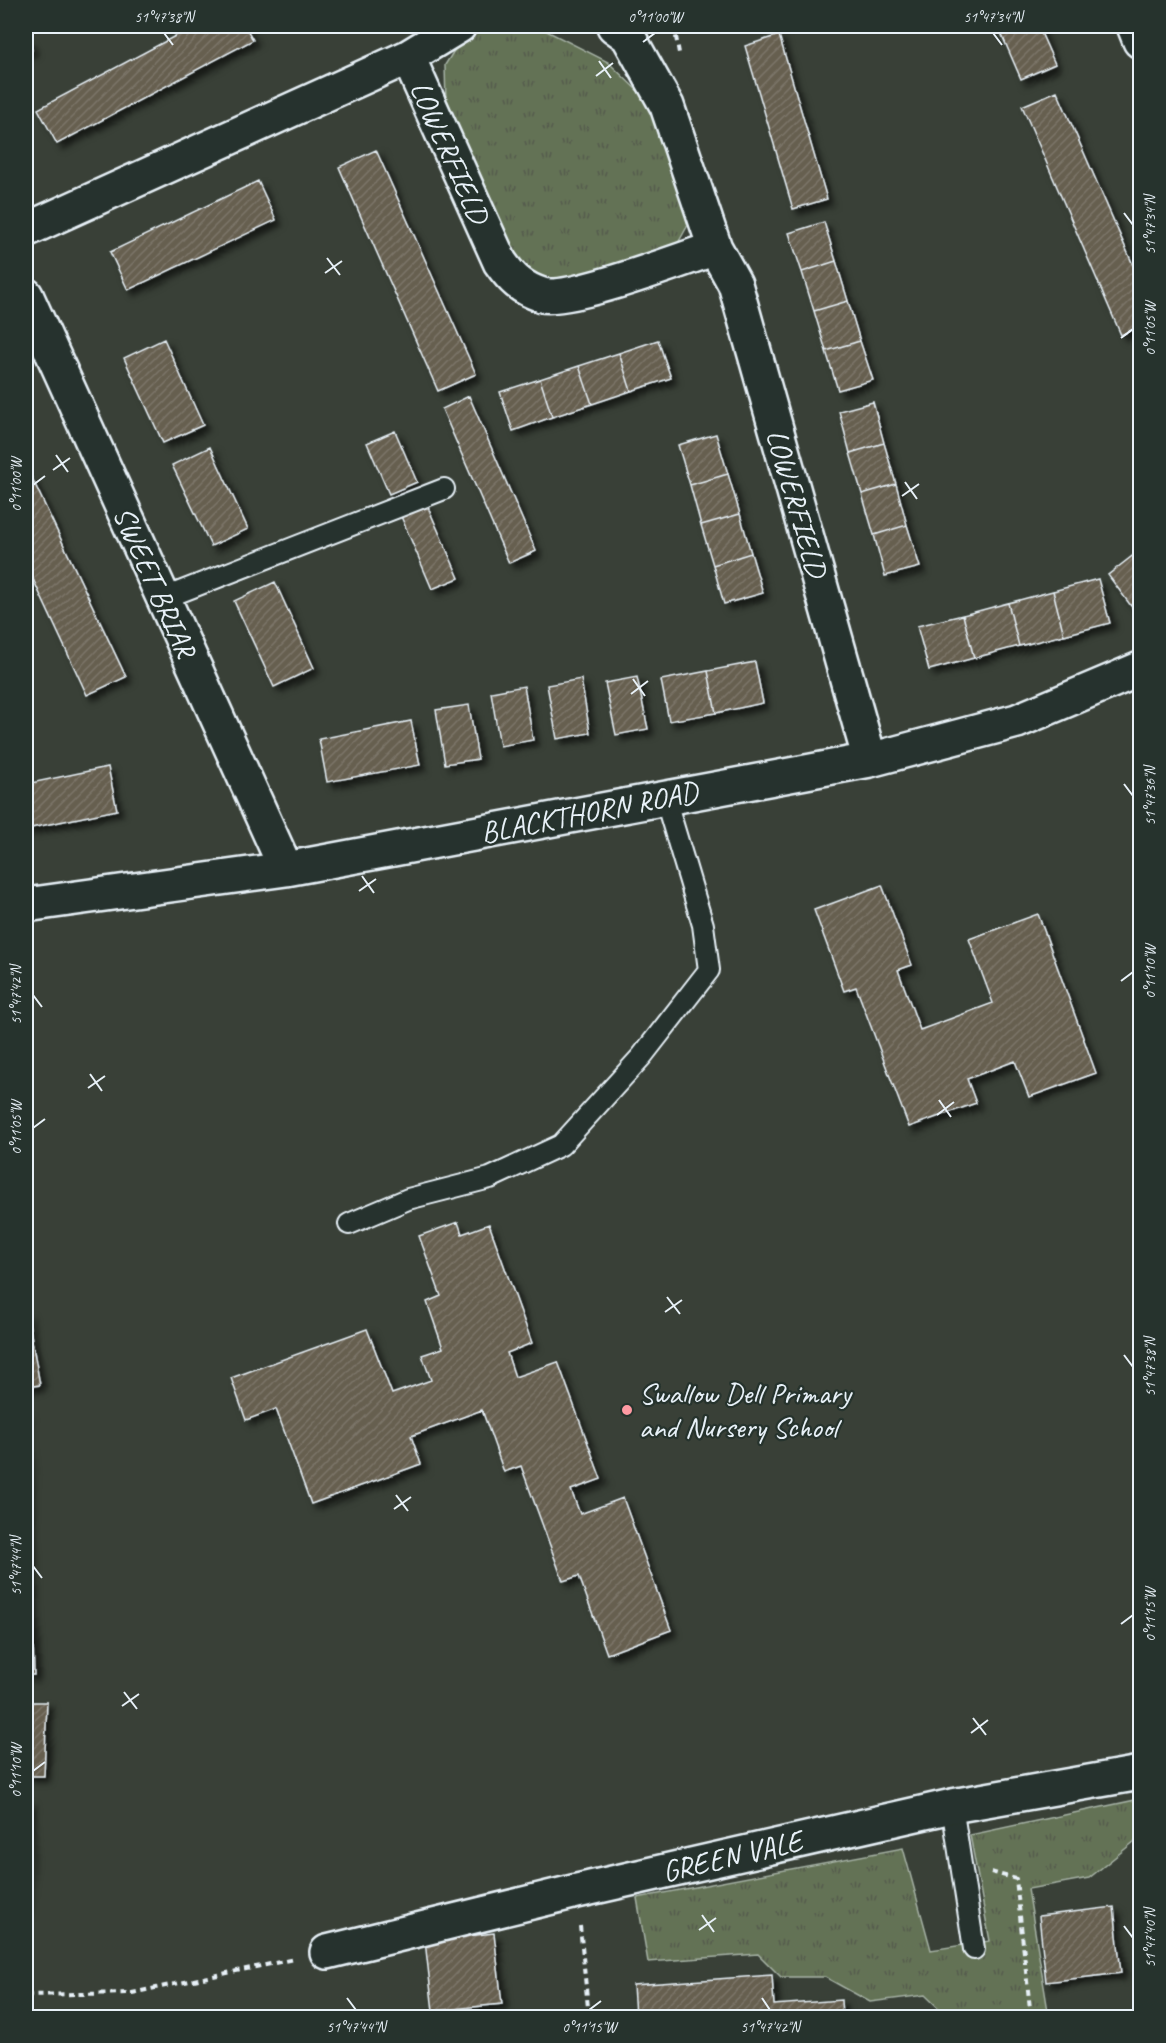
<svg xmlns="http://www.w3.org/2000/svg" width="1166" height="2043" font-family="Caveat,sans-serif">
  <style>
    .grass { fill: url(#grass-tufts); stroke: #a6b2a6; stroke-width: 1.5 }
    .building { fill: url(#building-hatch); stroke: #e8f1f8; stroke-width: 1.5; filter: url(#shadow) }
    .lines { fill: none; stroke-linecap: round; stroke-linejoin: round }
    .lane-casing { stroke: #e8f1f8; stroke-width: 24 }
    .street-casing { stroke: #e8f1f8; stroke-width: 38 }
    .path { stroke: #e8f1f8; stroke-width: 4; stroke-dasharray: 6 4.5; stroke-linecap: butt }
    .lane { stroke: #26332d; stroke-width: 20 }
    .street { stroke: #26332d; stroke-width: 33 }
    .ticks { fill: none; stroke: #e8f1f8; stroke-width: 2 }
    .poi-dot { fill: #ff9aa2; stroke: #26332d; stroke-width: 2 }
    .labels { text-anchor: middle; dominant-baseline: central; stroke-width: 4.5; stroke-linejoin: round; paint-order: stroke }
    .street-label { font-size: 30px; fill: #e8f1f8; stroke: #26332d }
    .poi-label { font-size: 30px; fill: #e8f1f8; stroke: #26332d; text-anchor: start }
    .neatline { fill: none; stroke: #e8f1f8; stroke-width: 2 }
    .ticks-label { font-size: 15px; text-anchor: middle; fill: #e8f1f8 }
  </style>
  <defs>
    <pattern id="grass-tufts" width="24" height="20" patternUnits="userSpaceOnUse" patternTransform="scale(1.5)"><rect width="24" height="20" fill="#647254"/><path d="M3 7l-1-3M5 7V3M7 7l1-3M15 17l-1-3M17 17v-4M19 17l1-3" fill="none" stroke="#545b4e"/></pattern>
    <pattern id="building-hatch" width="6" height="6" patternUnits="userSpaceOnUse" patternTransform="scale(1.5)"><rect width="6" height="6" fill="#665f4f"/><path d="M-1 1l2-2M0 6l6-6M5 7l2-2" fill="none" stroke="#7c7669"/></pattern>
    <filter id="shadow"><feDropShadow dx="5.5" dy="5.5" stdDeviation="3" flood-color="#0009"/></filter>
  </defs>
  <rect width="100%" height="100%" fill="#394037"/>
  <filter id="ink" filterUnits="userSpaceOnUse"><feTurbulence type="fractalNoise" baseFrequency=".0167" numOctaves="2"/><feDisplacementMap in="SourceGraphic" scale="12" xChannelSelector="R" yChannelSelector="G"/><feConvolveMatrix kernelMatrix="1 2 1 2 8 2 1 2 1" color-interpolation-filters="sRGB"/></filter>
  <g filter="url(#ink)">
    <!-- grass -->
    <path class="grass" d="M475 26H537L608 62 642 95 663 127 692 207 688 225 678 243 658 257 570 282 534 277 517 263 446 103 445 65 467 30Z
      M1140 1799V1837L1089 1878 1028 1889 1049 2017H948L925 1995 870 2002 825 1977H781L758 1954 648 1962 637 1898 903 1848 931 1950 990 1941 970 1835Z"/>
    <!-- building -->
    <path class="building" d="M194 26H245L253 40 57 144 38 109Z
      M998 26H1038L1055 64 1021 79Z
      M779 35 827 199 793 209 745 46Z
      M26 37 32 50 26 53Z
      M1057 91 1140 281V326L1121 335 1022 106Z
      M376 150 476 374 438 391 339 167Z
      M258 181 276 220 128 290 110 252Z
      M824 222 836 261 802 272 789 233Z
      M836 261 848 301 814 311 802 272Z
      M848 301 860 341 826 351 814 311Z
      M164 339 203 425 163 443 124 358Z
      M658 340 671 378 631 391 619 353Z
      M860 341 873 380 838 390 826 351Z
      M619 353 631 391 592 404 579 366Z
      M579 366 592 404 552 417 540 379Z
      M540 379 552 417 513 431 500 392Z
      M469 396 536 551 509 563 442 409Z
      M873 402 884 443 850 453 839 411Z
      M395 431 417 482 389 494 367 443Z
      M716 434 728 474 690 485 678 445Z
      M884 443 896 484 862 494 850 453Z
      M210 447 248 529 211 546 172 465Z
      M728 474 740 514 701 525 690 485Z
      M32 478 126 677 87 695 26 564V481Z
      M896 484 907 525 874 535 862 494Z
      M426 503 459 578 432 589 400 514Z
      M740 514 751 553 713 565 701 525Z
      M907 525 920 567 885 576 874 535Z
      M1140 550V605L1134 610 1108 575Z
      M751 553 763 593 724 604 713 565Z
      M1098 579 1110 623 1064 635 1053 591Z
      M275 582 314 668 274 687 234 601Z
      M1053 591 1064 635 1019 646 1008 603Z
      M1008 603 1019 646 974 658 963 615Z
      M963 615 974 658 929 670 917 626Z
      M755 662 763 703 716 713 708 671Z
      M708 671 716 713 669 721 661 680Z
      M637 677 648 729 616 735 605 683Z
      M581 679 590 733 557 739 547 685Z
      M524 686 533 740 500 746 491 692Z
      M469 705 478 759 445 764 436 710Z
      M411 721 420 765 327 782 319 739Z
      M108 767 117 810 26 829V784Z
      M882 885 912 965 898 970 920 1030 993 1003 969 939 1038 914 1096 1073 1029 1097 1015 1061 967 1079 976 1103 909 1127 856 987 844 991 814 910Z
      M458 1222 462 1234 489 1224 532 1343 507 1353 515 1377 558 1362 601 1479 571 1490 580 1514 623 1498 671 1630 607 1654 579 1576 563 1581 521 1466 504 1472 482 1410 411 1436 421 1464 311 1504 276 1409 246 1420 231 1378 367 1329 392 1394 431 1380 422 1355 443 1348 427 1302 441 1296 419 1236Z
      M26 1312H27L40 1385 26 1387Z
      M26 1411 34 1675H26Z
      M26 1702H47L44 1776H26Z
      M26 1800 30 1801 26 1911Z
      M1114 1907 1121 1973 1046 1982 1039 1916Z
      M494 1933 502 2004 433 2011 425 1941Z
      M772 1975 774 2005 841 2000 842 2018H704V2011L635 2015 633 1985Z"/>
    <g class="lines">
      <!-- lane casing -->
      <g class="lane-casing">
        <path id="lane" d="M162 599 444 489
          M349 1224 408 1199 490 1178 561 1145 642 1056 709 970 703 925 665 798
          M952 1806 974 1949"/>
      </g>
      <!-- street casing -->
      <g class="street-casing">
        <path id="street" d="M614 26 628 36 667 106 715 248 735 284 870 760
          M1134 26 1140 41
          M408 57 500 262C512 279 521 288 542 295 568 302 684 259 715 248
          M26 230 408 57 459 26
          M26 295 286 869
          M26 905 286 869 870 760 1017 721 1140 669
          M327 1952 577 1891 952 1806 1140 1773"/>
      </g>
      <!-- path -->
      <path class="path" d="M674 26 679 53
        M991 1872 1016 1879 1031 2018
        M580 1926 589 2018
        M26 1995 132 1993 294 1959"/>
      <!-- lane -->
      <use href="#lane" class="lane"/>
      <!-- street -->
      <use href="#street" class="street"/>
    </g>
  </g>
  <!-- ticks -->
  <path class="ticks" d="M164 33 173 45M993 33 1002 45M643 42 655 33M599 61 611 78M596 76 613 63M1124 213 1133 225M327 258 340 275M325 273 342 261M1121 338 1133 329M56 455 68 472M53 470 70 458M905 482 917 499M33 485 45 476M902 496 919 484M633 679 645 696M631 694 648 681M1124 784 1133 796M362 876 374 893M359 891 376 879M1121 981 1133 972M33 995 42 1007M90 1074 102 1091M88 1088 105 1076M939 1100 951 1117M937 1115 954 1102M33 1128 45 1119M667 1297 680 1314M665 1312 682 1300M1124 1355 1133 1367M396 1495 408 1511M394 1509 411 1497M33 1566 42 1578M1121 1624 1133 1615M124 1692 137 1709M122 1706 139 1694M973 1718 986 1735M971 1733 988 1720M33 1771 45 1762M702 1915 714 1932M1124 1926 1133 1938M699 1930 716 1918M347 1998 356 2010M762 1998 770 2010M589 2010 601 2001"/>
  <!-- markers -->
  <circle class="poi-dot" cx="627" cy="1410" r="6"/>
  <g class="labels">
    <!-- street labels -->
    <g class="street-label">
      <text transform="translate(450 152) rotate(66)">LOWERFIELD</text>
      <text transform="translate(797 503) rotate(74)">LOWERFIELD</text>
      <text transform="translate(155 582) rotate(66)">SWEET BRIAR</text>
      <text transform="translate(589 812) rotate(-11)">BLACKTHORN ROAD</text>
      <text transform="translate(732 1856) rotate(-13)">GREEN VALE</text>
    </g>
    <!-- poi labels -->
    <g class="poi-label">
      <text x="639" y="1393">Swallow Dell Primary<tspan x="639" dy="34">and Nursery School</tspan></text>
    </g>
  </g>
  <!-- margin -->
  <rect width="1166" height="2043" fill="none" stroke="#26332d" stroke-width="66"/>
  <rect x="33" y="33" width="1100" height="1977" class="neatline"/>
  <g class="ticks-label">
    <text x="164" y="22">51°47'38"N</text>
    <text x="655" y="22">0°11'00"W</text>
    <text x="993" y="22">51°47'34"N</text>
    <text transform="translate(1150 225) rotate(-90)" y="5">51°47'34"N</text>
    <text transform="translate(1150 329) rotate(-90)" y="5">0°11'05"W</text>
    <text transform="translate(16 485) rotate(-90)" y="5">0°11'00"W</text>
    <text transform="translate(1150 796) rotate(-90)" y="5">51°47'36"N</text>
    <text transform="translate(1150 972) rotate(-90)" y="5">0°11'10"W</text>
    <text transform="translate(16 995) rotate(-90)" y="5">51°47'42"N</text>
    <text transform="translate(16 1128) rotate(-90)" y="5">0°11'05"W</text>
    <text transform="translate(1150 1367) rotate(-90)" y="5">51°47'38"N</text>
    <text transform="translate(16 1566) rotate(-90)" y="5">51°47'44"N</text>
    <text transform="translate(1150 1615) rotate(-90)" y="5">0°11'15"W</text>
    <text transform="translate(16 1771) rotate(-90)" y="5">0°11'10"W</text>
    <text transform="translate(1150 1938) rotate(-90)" y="5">51°47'40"N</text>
    <text x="356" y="2032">51°47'44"N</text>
    <text x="589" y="2032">0°11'15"W</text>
    <text x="770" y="2032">51°47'42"N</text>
  </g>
</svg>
